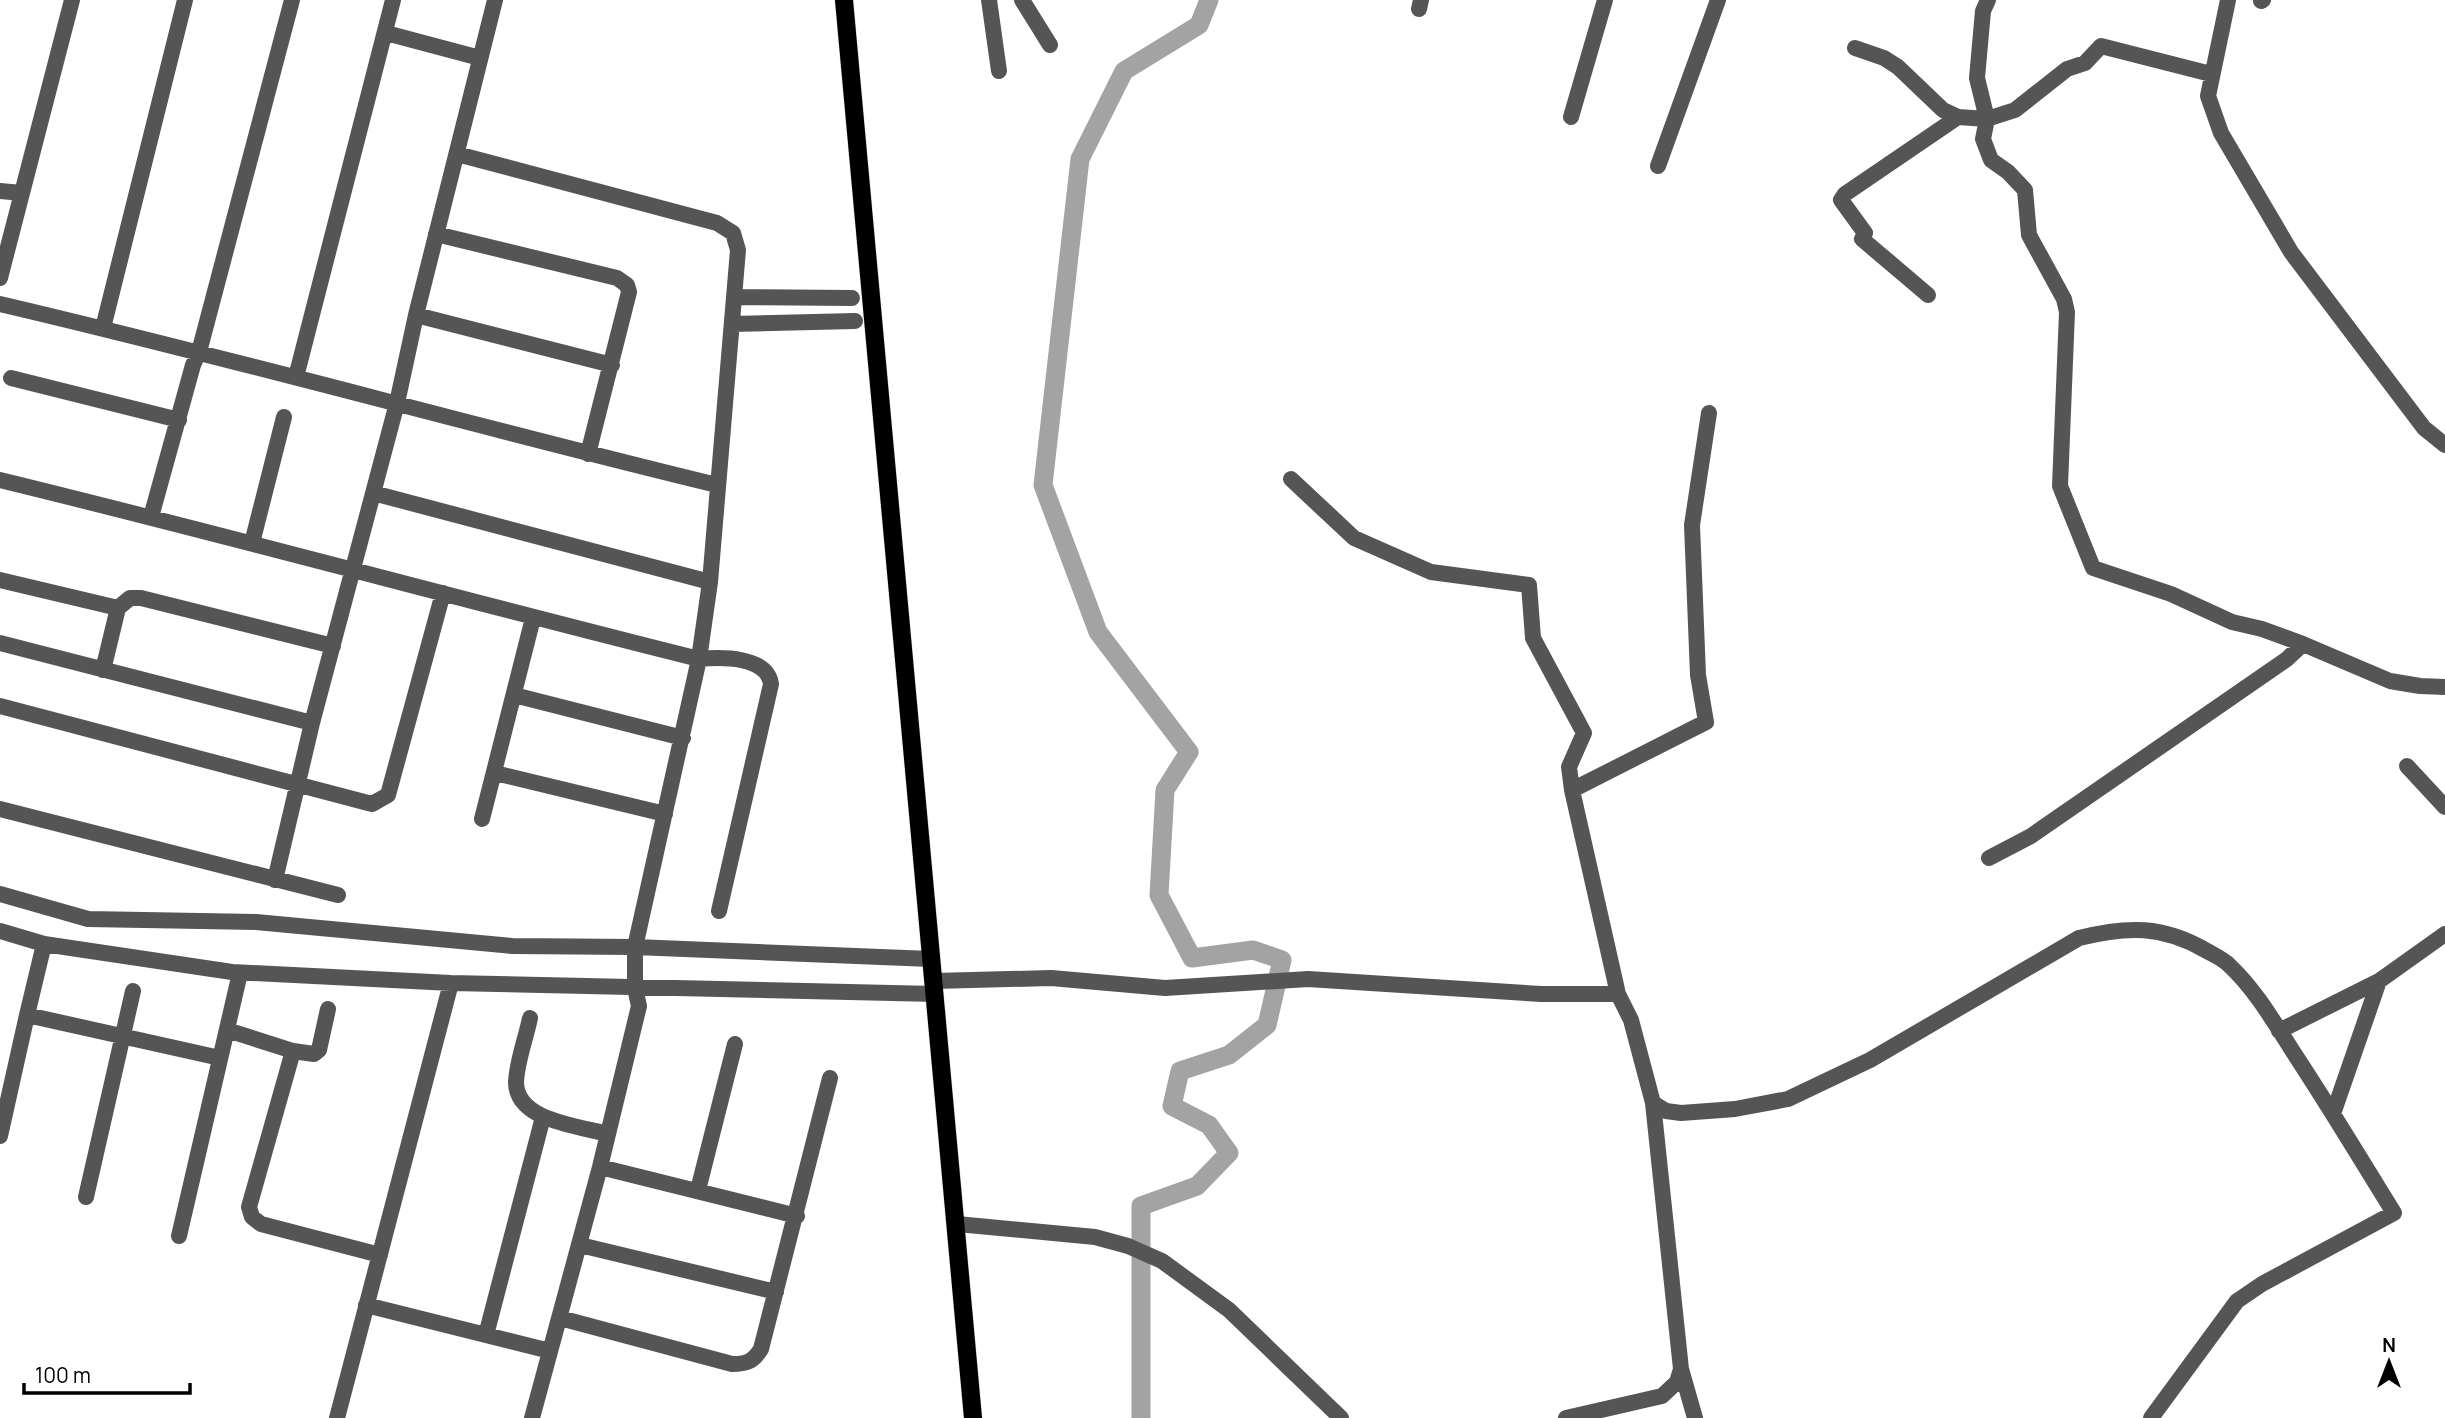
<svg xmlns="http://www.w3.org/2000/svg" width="2445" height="1418" font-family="Manrope,sans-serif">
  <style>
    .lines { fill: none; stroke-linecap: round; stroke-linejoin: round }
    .river { stroke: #a3a3a3; stroke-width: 19 }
    .major-casing { stroke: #dbdbdb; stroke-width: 19 }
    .minor { stroke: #555; stroke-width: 16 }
    .major { stroke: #000; stroke-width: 18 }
  </style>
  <rect width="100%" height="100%" fill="#fff"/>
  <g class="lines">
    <!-- river -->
    <path class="river" d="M1141 1418V1206L1197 1186 1229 1153 1209 1125 1172 1106 1180 1071 1229 1055 1267 1025 1282 960 1253 950 1192 958 1159 895 1165 790 1189 752 1098 632 1043 485 1080 159 1124 71 1199 25 1209 0"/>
    <!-- major casing -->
    <g class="major-casing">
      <path id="major" d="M844 0 973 1418"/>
    </g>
    <!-- minor -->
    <path class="minor" d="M989 0 999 71
      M1022 0 1050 45
      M1988 0 1983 11 1977 78 1987 119 2015 110 2067 69 2085 63 2101 46 2211 74
      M2228 0 2208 96 2221 133 2291 252 2424 428 2445 445
      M2261 1 2263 0
      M1419 9 1421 0
      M386 33 480 58
      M1855 48 1884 58 1898 67 1943 110 1958 117 1987 119 1983 139 1991 160 2008 172 2025 190 2029 235 2064 299 2067 312 2060 486 2093 568 2171 594 2232 622 2262 629 2303 644 2390 681 2420 686 2445 687
      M1571 117 1605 0
      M457 154 717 223 733 233 738 250 710 582 699 659 635 947V988L639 1006 600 1167 532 1418
      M1658 166 1718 0
      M0 191 22 193
      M436 234 617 278 627 285 629 292 588 454
      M0 278 72 0
      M1928 295 1862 239 1865 233 1841 200 1845 194 1958 117
      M734 297 852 298
      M0 304C240 360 477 427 717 485
      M416 315 612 365
      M732 324 855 321
      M103 328 185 0
      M296 377 393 0
      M11 378 179 420
      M1291 479 1354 538 1431 572 1529 585 1533 638 1584 733 1569 767 1572 790 1618 994 1631 1020 1653 1103 1666 1111 1681 1113 1735 1109 1788 1099 1870 1060 2079 938C2127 926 2163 925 2207 951 2214 955 2223 959 2229 965 2259 993 2279 1031 2301 1064 2333 1113 2363 1163 2394 1213L2262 1284 2237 1301 2151 1418
      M0 480C234 537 466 601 699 659 721 657 767 656 771 684L719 911
      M373 493 710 582
      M151 517 193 365 199 352 292 0
      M252 543 284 417
      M0 580 118 608
      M0 643 312 723
      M103 670 118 608 130 598H141L333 646
      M514 695 683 738
      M0 706 372 804 388 795 443 593
      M2407 766 2445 807
      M495 773 665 814
      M1572 790 1706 722 1698 675 1692 525 1709 413
      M0 809 338 895
      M482 819 533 618
      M1989 858 2031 836 2287 659 2303 644
      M275 880 312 723 397 403 416 315 495 0
      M0 894 88 919 256 922 512 946 635 947 931 959
      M0 931 44 944 232 972 451 983 935 994
      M44 944 27 1015 220 1058
      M934 981 1051 978 1165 988 1308 979 1541 994H1618
      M530 1018C526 1038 517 1061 516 1082 516 1121 579 1126 608 1134
      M227 1030 293 1051 314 1054 319 1050 328 1009
      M2279 1031 2379 981
      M293 1051 249 1207 252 1217 261 1224 380 1255
      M2333 1114 2379 981 2445 934
      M0 1136 27 1015
      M600 1167 797 1216
      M698 1190 735 1044
      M86 1197 133 991
      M957 1224 1095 1237 1128 1246 1162 1261 1229 1310 1341 1418
      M179 1236 240 973
      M580 1245 776 1292
      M366 1305 550 1351
      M560 1318 732 1364C746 1364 753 1362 761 1349L830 1078
      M486 1335 543 1117
      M1681 1369 1695 1418
      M337 1418 451 983
      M1566 1418 1662 1396 1677 1382 1681 1369 1653 1103"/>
    <!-- major -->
    <use href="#major" class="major"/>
  </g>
  <!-- north arrow -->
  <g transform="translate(2389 1362)" stroke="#ffffff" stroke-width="5" paint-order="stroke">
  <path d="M0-5L12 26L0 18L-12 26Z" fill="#000000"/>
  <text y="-10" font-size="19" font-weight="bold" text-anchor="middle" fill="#000000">N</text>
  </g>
  <!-- scale -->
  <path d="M24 1383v10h166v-10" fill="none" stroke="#000000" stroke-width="3.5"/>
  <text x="35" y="1383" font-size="21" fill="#000000" stroke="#ffffff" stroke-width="5" paint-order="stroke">100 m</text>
</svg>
